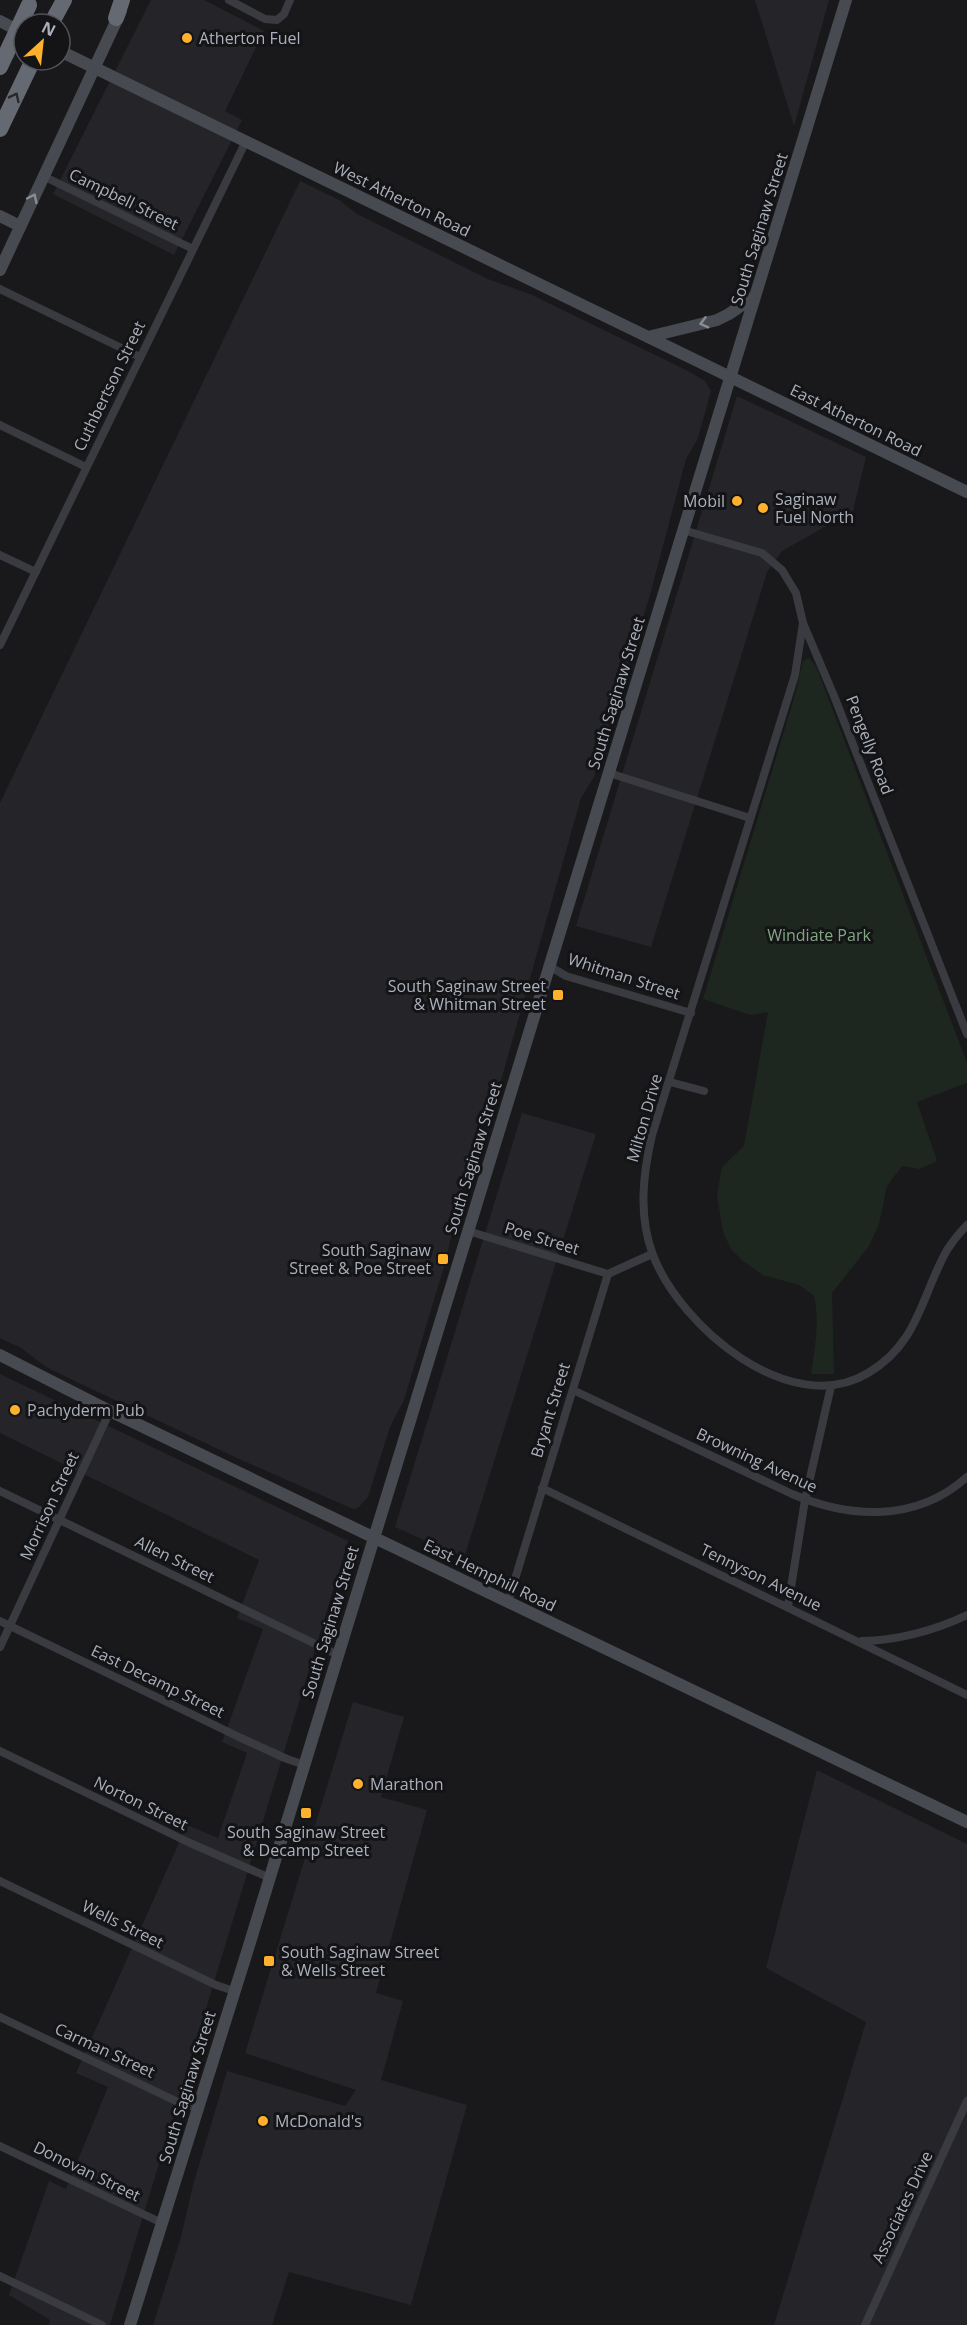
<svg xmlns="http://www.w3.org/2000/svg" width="967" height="2325" font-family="'Open Sans',sans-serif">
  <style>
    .built { fill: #252529 }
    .green { fill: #1e271f }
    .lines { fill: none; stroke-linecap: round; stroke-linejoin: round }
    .street { stroke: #3a3b41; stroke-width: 8 }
    .secondary { stroke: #484a51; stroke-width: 12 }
    .highway { stroke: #656972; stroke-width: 16 }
    .highway-bridge { stroke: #656972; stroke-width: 16 }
    .oneway { stroke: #28292e }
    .oneway2 { stroke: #888d97 }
    .poi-dot { fill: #ffb12e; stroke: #141417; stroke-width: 2 }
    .labels { text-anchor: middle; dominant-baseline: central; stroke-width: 6; stroke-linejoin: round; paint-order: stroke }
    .poi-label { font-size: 16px; fill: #abb1bc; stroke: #141417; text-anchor: start }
    .street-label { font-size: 16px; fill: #abb1bc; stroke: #141417 }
    .park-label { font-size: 16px; fill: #81a882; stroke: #141417 }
  </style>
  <rect width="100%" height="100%" fill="#19191c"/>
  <!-- built -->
  <path class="built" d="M151 0H204L264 31 225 111 242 120 174 255 53 194Z
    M755 0H829L794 126Z
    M300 181 339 200 357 214 488 279 532 295 688 371 705 381 711 391 698 438 686 459 650 595 594 777 581 798 498 1091 495 1102 481 1122 458 1205 446 1260 404 1400 390 1427 368 1497 358 1508 353 1509 239 1459 79 1383 46 1367 21 1348 0 1338V803Z
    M737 396 866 457 853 511 782 551 767 572 651 947 576 926Z
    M522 1113 596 1134 464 1558 395 1527Z
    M0 1374 348 1541 110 2325H49L50 2320 9 2295 49 2181 66 2189 108 2087 76 2073 187 1825 218 1838 247 1753 222 1742 263 1629 237 1618 259 1560 0 1433Z
    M353 1702 404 1717 381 1797 427 1810 376 1993 403 2001 381 2080 467 2105 411 2305 289 2272 272 2325H153L181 2237 193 2185 227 2071 345 2106 356 2090 245 2053Z
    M817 1770 967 1844V2325H774L866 2022 766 1968Z"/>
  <!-- green -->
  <path class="green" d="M809 658 816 666 967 1063V1083L917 1102 937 1161 920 1169 902 1166 887 1186 879 1224 869 1246 832 1293 834 1374H811C815 1347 820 1322 814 1296L799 1285 763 1275 743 1261 731 1249 723 1232 717 1195 722 1167 744 1146 768 1012 750 1015 703 999 795 695 803 661Z"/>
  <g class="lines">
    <!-- street -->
    <path class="street" d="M229 0 265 19 277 20 284 14 290 0
      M43 176 193 249
      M0 289 140 357
      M0 425 86 467
      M683 530 762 553 782 570 796 593 803 623 834 696 967 1034
      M0 555 36 572
      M803 623 795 675 652 1135C643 1174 638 1216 653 1255 680 1326 790 1420 868 1373 919 1343 921 1296 947 1250 953 1241 960 1232 967 1225
      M0 645 246 141
      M609 773 750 818
      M549 966 566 976 691 1013
      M670 1082 704 1091
      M468 1231 608 1274
      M573 1390 792 1494C851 1519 917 1522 967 1477
      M542 1488 967 1695
      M0 1491 338 1655
      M508 1602 608 1274 652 1254
      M788 1606 805 1500 831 1386
      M0 1621 241 1738 287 1759 305 1765
      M862 1641C900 1640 933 1631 967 1615
      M0 1647 110 1411
      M0 1751 190 1843 270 1878
      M0 1881 216 1985 234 1991
      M0 2017 180 2103 198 2108
      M0 2146 162 2223
      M0 2276 102 2325
      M865 2325 967 2101"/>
    <!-- secondary -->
    <path class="secondary" d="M0 21 23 33
      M60 51 967 492
      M0 216 20 226
      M0 270 121 11
      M648 337 717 320 729 314 755 296
      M0 1355 110 1411 967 1822
      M130 2325 247 1952 846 0"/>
    <!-- highway -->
    <path class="highway" d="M116 18 122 0
      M51 24 64 0
      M0 67 6 54
      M0 129 33 60"/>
    <!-- highway-bridge -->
    <path class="highway-bridge" d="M6 54 29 5"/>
  </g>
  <!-- one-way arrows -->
  <defs><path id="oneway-chevron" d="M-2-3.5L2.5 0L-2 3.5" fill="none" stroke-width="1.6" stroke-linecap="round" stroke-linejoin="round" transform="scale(1.5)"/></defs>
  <use class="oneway" href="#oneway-chevron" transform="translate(15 97) rotate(-64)"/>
  <g class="oneway2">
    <use href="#oneway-chevron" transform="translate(33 198) rotate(-65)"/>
    <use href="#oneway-chevron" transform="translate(704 323) rotate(165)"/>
  </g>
  <!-- markers -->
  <g class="poi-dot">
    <circle cx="187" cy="38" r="6"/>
    <circle cx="737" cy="501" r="6"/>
    <circle cx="763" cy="508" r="6"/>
    <rect x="552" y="989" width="12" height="12" rx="3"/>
    <rect x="437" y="1253" width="12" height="12" rx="3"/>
    <circle cx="15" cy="1410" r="6"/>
    <circle cx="358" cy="1784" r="6"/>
    <rect x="300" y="1807" width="12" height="12" rx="3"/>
    <rect x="263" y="1955" width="12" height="12" rx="3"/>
    <circle cx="263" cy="2121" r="6"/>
  </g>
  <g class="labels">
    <!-- poi labels -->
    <g class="poi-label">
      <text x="199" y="38">Atherton Fuel</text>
      <text x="775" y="499">Saginaw<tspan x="775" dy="18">Fuel North</tspan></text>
      <text x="725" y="501" text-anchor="end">Mobil</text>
      <text x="546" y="986" text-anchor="end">South Saginaw Street<tspan x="546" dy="18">&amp; Whitman Street</tspan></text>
      <text x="431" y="1250" text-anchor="end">South Saginaw<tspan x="431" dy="18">Street &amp; Poe Street</tspan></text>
      <text x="27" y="1410">Pachyderm Pub</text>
      <text x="370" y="1784">Marathon</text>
      <text x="306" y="1832" text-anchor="middle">South Saginaw Street<tspan x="306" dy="18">&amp; Decamp Street</tspan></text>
      <text x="281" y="1952">South Saginaw Street<tspan x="281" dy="18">&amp; Wells Street</tspan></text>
      <text x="275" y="2121">McDonald's</text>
    </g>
    <!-- street labels -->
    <g class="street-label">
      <text transform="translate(124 199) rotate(26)">Campbell Street</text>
      <text transform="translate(402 199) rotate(26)">West Atherton Road</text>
      <text transform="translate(759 229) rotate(-73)">South Saginaw Street</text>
      <text transform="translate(109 386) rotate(-64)">Cuthbertson Street</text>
      <text transform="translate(856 420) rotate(26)">East Atherton Road</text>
      <text transform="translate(616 693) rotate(-73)">South Saginaw Street</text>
      <text transform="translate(870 745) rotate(69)">Pengelly Road</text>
      <text transform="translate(624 976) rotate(18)">Whitman Street</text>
      <text transform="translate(644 1118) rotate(-74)">Milton Drive</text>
      <text transform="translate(473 1158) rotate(-73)">South Saginaw Street</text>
      <text transform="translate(542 1238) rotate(17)">Poe Street</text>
      <text transform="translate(550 1410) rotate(-73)">Bryant Street</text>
      <text transform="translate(757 1460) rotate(25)">Browning Avenue</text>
      <text transform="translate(49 1506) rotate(-65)">Morrison Street</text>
      <text transform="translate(175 1559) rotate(26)">Allen Street</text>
      <text transform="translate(490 1575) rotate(26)">East Hemphill Road</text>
      <text transform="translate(761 1577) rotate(26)">Tennyson Avenue</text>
      <text transform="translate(330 1622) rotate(-73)">South Saginaw Street</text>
      <text transform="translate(158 1681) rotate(26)">East Decamp Street</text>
      <text transform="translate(141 1803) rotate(26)">Norton Street</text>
      <text transform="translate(123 1924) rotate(26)">Wells Street</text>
      <text transform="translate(105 2050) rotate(25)">Carman Street</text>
      <text transform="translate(187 2087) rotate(-73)">South Saginaw Street</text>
      <text transform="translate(87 2171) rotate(26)">Donovan Street</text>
      <text transform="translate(902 2207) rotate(-65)">Associates Drive</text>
    </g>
    <!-- park labels -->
    <g class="park-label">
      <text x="819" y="935">Windiate Park</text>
    </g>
  </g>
  <!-- north arrow -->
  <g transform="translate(42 42) rotate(27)"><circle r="28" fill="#141417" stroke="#505359" stroke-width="1.5"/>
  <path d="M0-4.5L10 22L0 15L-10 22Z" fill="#ffb12e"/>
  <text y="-9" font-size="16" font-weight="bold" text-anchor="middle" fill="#abb1bc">N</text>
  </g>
</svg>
